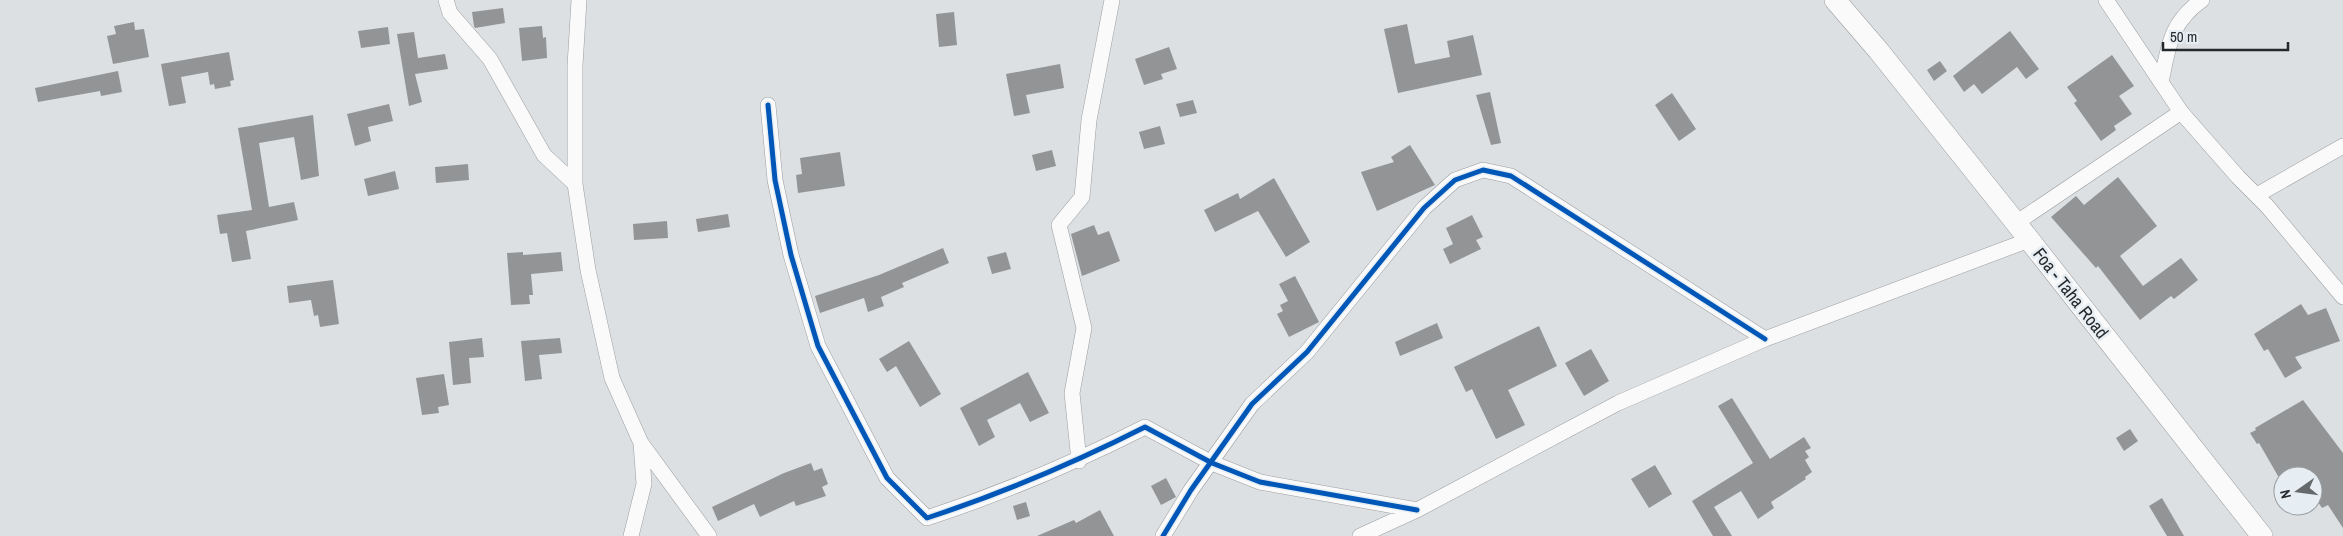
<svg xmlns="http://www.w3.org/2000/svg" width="2343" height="536" font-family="'Archivo Narrow',sans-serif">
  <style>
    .building { fill: #929496 }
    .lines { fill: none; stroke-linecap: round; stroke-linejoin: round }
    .street-casing { stroke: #9b9d9f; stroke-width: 16 }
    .secondary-casing { stroke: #9b9d9f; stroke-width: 22 }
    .street { stroke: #fafafb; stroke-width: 15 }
    .secondary { stroke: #fafafb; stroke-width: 21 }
    .cycleway-casing { stroke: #e7eef3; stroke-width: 8 }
    .cycleway { stroke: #0057b8; stroke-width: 5 }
    .labels { text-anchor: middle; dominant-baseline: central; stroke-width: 5; stroke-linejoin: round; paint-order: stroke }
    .street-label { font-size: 18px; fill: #26292b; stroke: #e7eef3 }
  </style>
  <rect width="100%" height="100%" fill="#dde0e2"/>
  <!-- building -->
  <path class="building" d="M503 8 505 23 475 28 474 26 472 12Z
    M954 12 957 45 939 47 936 14Z
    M134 22 135 30 144 29 149 57 113 64 107 36 116 34 114 26Z
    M1407 24 1415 64 1450 57 1447 41 1473 35 1482 75 1398 93 1384 29Z
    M542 26 543 38 546 37 547 58 522 61 519 28Z
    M388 27 390 44 361 48 358 31Z
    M2010 31 2039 69 2026 79 2017 67 1982 94 1974 84 1964 92 1953 76Z
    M414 32 418 58 445 54 448 69 415 74 422 102 409 106 397 34Z
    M1169 47 1177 69 1161 74 1163 79 1144 85 1135 59Z
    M229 52 234 80 230 81 231 86 215 89 214 84 210 85 208 72 181 77 186 103 169 106 161 64Z
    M2112 55 2134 86 2119 96 2132 114 2114 126 2116 130 2101 141 2074 103 2077 101 2067 87Z
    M1940 61 1947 71 1934 81 1927 70Z
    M1060 64 1064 88 1026 95 1030 113 1014 116 1006 74Z
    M118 71 122 92 101 96 100 91 38 102 35 88Z
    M1490 92 1501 143 1491 145 1476 95Z
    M1672 93 1696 129 1679 141 1655 105Z
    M1193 100 1197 113 1180 117 1176 104Z
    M389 104 393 121 368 127 371 141 355 146 347 114Z
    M313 115 319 176 301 180 294 137 259 143 269 207 294 202 298 220 246 231 251 259 232 262 227 233 220 234 217 215 252 210 238 128Z
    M1160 126 1165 144 1144 149 1139 132Z
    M1410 145 1435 185 1377 211 1361 172 1394 162 1391 157Z
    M1052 150 1056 166 1036 171 1032 155Z
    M840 152 845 186 798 193 796 175 802 174 800 158Z
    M468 164 469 180 436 183 435 167Z
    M395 171 399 189 368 196 364 179Z
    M2118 177 2157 226 2120 256 2143 286 2181 258 2198 280 2174 299 2171 296 2140 320 2098 266 2096 268 2051 217 2076 196 2084 205Z
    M1274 178 1310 242 1286 257 1258 211 1215 232 1204 210 1238 193 1240 199Z
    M728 214 730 227 698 232 696 219Z
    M1472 215 1483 237 1476 240 1481 249 1450 264 1443 249 1453 244 1446 228Z
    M667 221 668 238 634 240 633 224Z
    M1094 225 1098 235 1109 231 1120 261 1082 276 1071 234Z
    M943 248 949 263 902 283 904 287 881 297 884 306 868 312 864 298 820 313 815 296 879 275Z
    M523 252V255L561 252 563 271 531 274 533 295H529L530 304 511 305 507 253Z
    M1006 252 1011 269 992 274 987 257Z
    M1295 276 1319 322 1289 337 1277 314 1283 311 1280 305 1288 301 1279 284Z
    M333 280 339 324 320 327 318 315 314 316 311 300 289 303 287 286Z
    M2301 304 2308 315 2326 308 2340 341 2295 357 2302 368 2285 378 2268 349 2264 351 2254 334Z
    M1437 323 1443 338 1400 356 1395 342Z
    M1539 326 1557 366 1508 390 1525 425 1496 439 1472 389 1466 392 1454 367Z
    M482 338 484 357 469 358 471 383 453 385 449 342Z
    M560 338 562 353 539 355 542 379 525 381 521 341Z
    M909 341 941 394 920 407 896 366 887 372 879 359Z
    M1591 349 1609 381 1584 396 1565 363Z
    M1028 372 1049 413 1030 422 1020 403 987 420 995 437 979 446 960 408Z
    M444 374 449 405 438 407 439 413 422 415 416 378Z
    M1732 398 1770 459 1804 437 1811 448 1805 451 1809 457 1805 460 1812 472 1805 477 1806 479 1771 502 1774 508 1758 519 1741 491 1714 507 1732 536H1713L1692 501 1753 463 1718 406Z
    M2303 400 2343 453V528L2328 505 2322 508 2313 495V476H2278L2259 443 2257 444 2250 433 2256 430 2255 428Z
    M2130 429 2138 441 2124 451 2116 438Z
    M811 463 814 471 822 468 828 484 822 487 826 496 796 506 794 501 760 517 754 504 718 521 712 507 784 473Z
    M1655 465 1672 494 1649 508 1631 479Z
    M1166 478 1176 497 1161 505 1151 486Z
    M2162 498 2184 536H2167L2149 506Z
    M1026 502 1030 516 1017 520 1013 506Z
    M1100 510 1114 536H1037L1074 520 1076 523Z"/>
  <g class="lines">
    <!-- street casing -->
    <g class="street-casing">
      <path id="street" d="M446 0 450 13 490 59 544 155 575 184
        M579 0 575 66V184L588 270 612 378 641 443 644 484 631 536
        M2106 0 2181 112
        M2161 82C2169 45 2170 23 2202 0
        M768 105 775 180 791 255 818 346 887 478 927 518C1003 493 1074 463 1145 427L1212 463 1260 482 1417 510
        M2257 195 2343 146
        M2016 223 2181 112 2238 177 2267 206 2343 297
        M641 443 709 536
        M1079 461 1072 393 1084 328 1059 225 1082 197 1089 120 1112 0
        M1163 536 1191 490 1252 404 1307 352 1424 208 1455 180 1483 170 1511 176 1765 339
        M1360 536 1417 510 1618 403 1765 339 2029 240"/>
    </g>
    <!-- secondary casing -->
    <g class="secondary-casing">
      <path id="secondary" d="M1835 0 1878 50 2016 223 2262 536"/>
    </g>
    <!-- street -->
    <use href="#street" class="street"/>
    <!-- secondary -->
    <use href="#secondary" class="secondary"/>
    <!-- cycleway casing -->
    <g class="cycleway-casing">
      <path id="cycleway" d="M768 105 775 180 791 255 818 346 887 478 927 518C1003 493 1074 463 1145 427L1212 463 1260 482 1417 510
        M1163 536 1191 490 1252 404 1307 352 1424 208 1455 180 1483 170 1511 176 1765 339"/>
    </g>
    <!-- cycleway -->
    <use href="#cycleway" class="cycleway"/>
  </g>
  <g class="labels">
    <!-- street labels -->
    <g class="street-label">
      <text transform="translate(2071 293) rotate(52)">Foa - Taha Road</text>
    </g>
  </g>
  <!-- north arrow -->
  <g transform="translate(2298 491) rotate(256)"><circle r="24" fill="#e7eef3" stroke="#9a9fa3"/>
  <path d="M0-4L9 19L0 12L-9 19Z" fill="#66696b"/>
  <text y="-8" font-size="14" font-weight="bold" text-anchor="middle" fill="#26292b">N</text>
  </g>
  <!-- scale -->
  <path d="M2163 42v8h125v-8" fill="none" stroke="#26292b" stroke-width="2.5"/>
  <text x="2170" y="42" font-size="15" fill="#26292b" stroke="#e7eef3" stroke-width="4" paint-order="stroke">50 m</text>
</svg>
